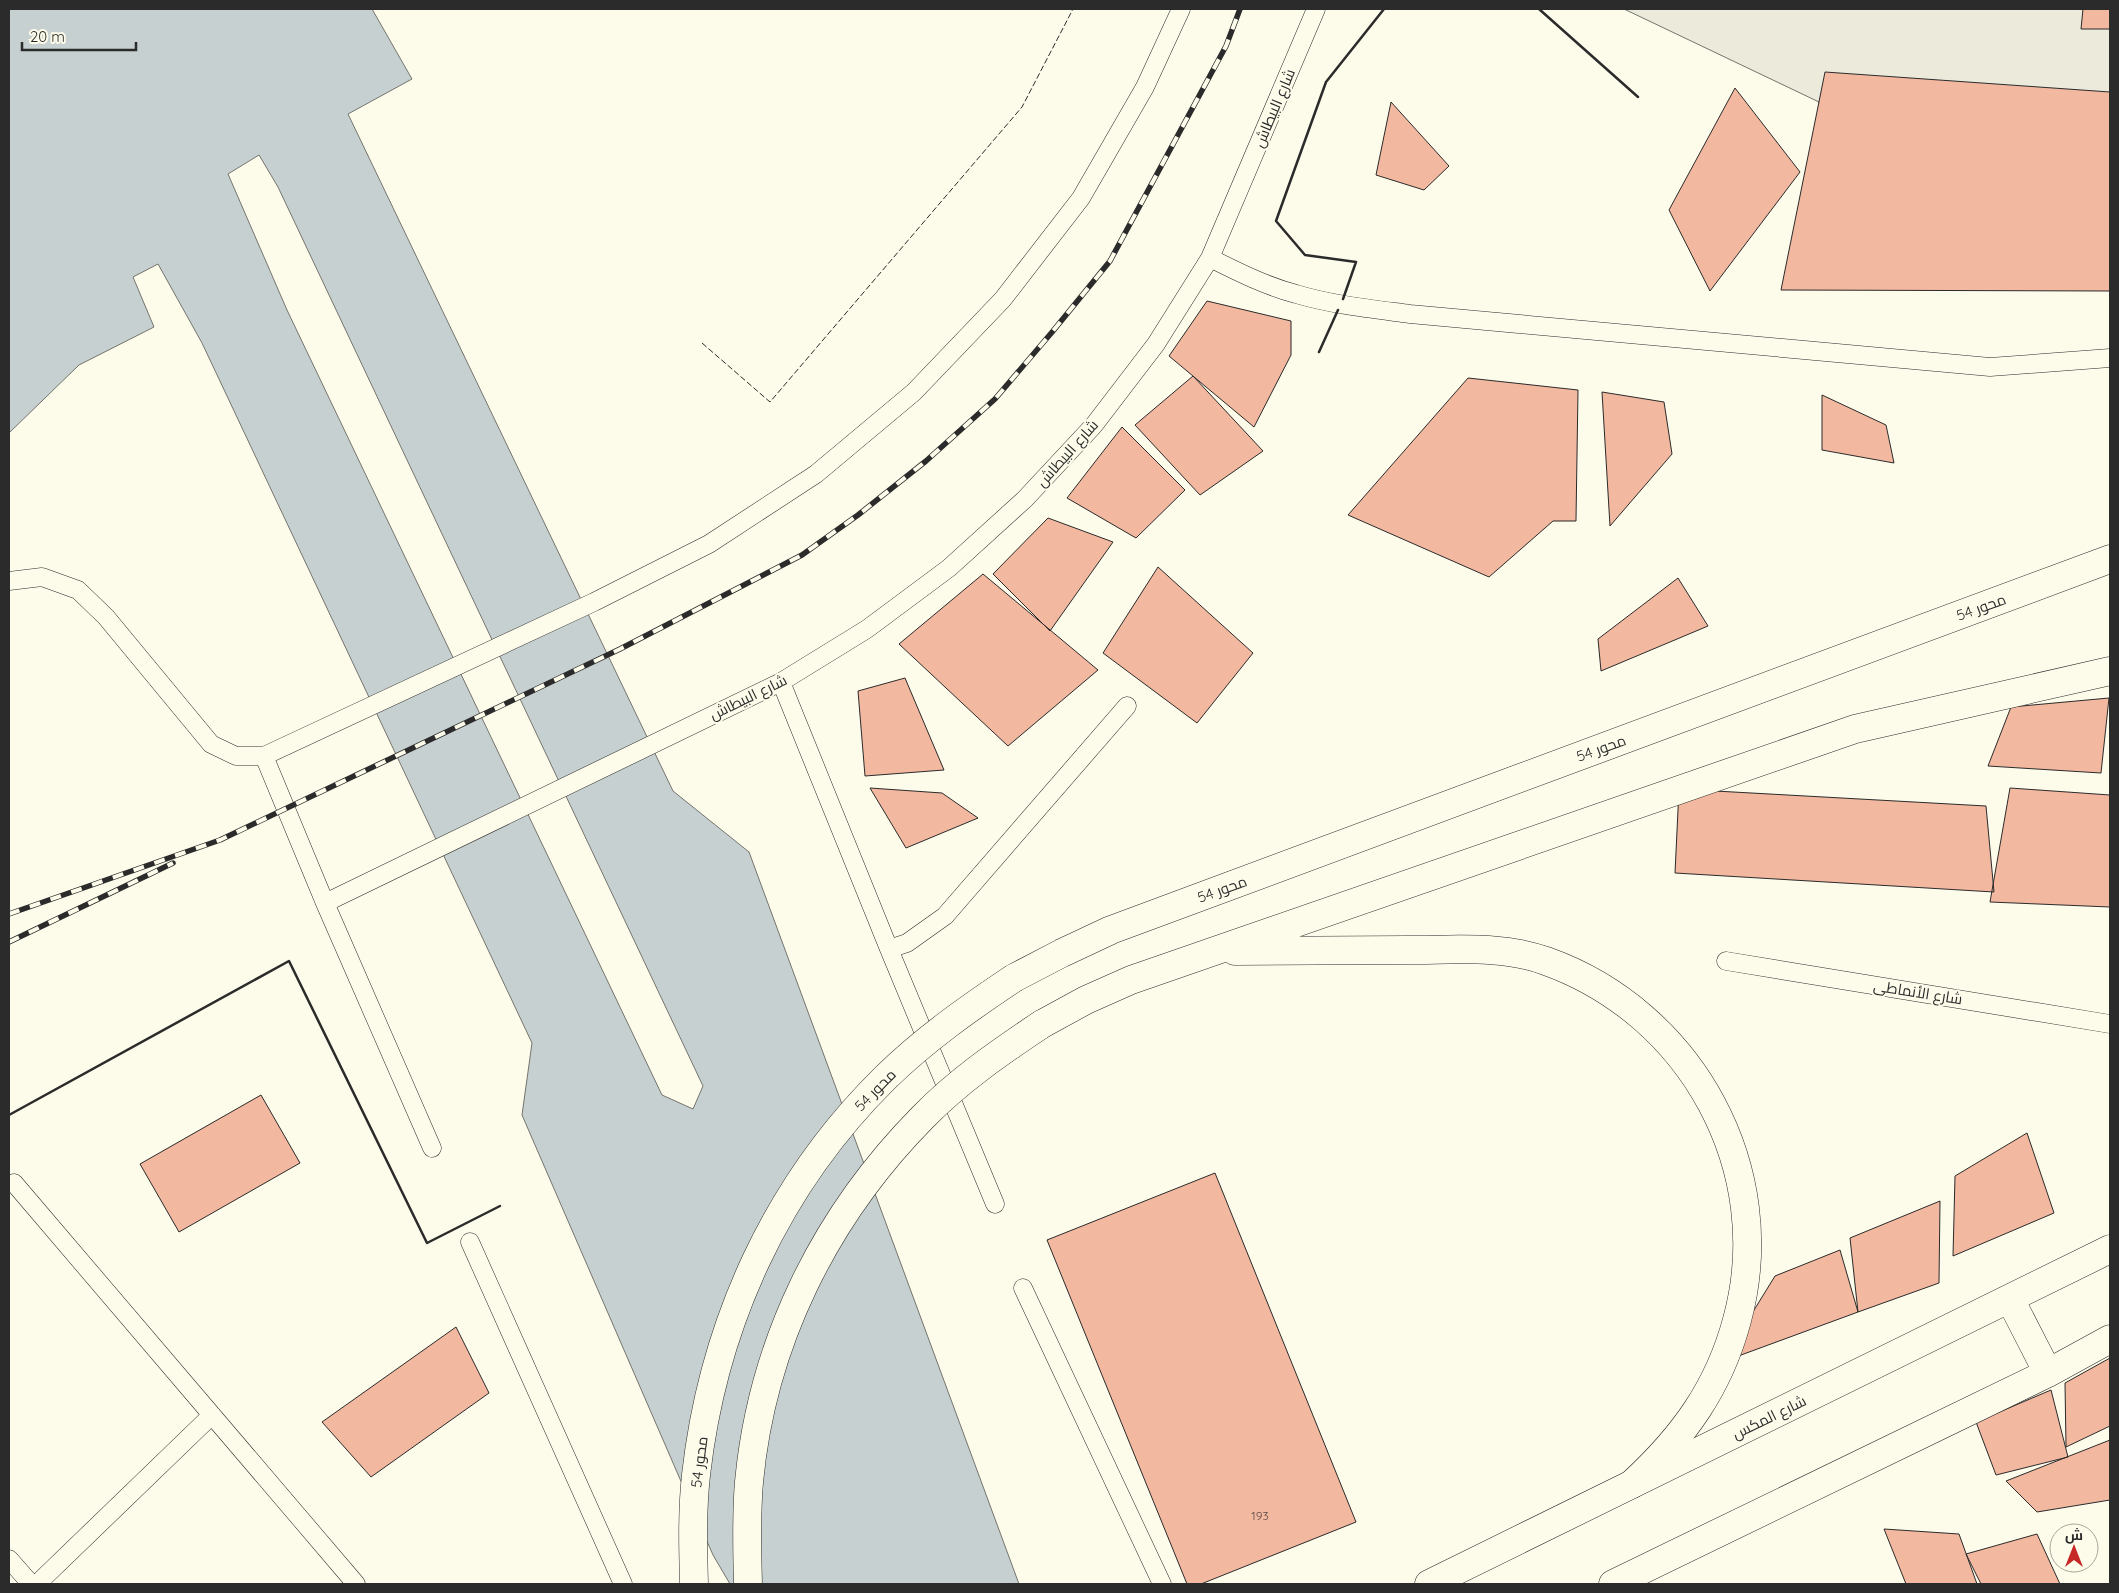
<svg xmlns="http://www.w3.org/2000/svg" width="2119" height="1593" font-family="Quicksand,Cairo,sans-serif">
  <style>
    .parking { fill: #eceadb; stroke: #74746e }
    .water { fill: #c7d0d0; stroke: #74746e; fill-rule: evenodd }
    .building { fill: #f2b8a0; stroke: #2b2b2b }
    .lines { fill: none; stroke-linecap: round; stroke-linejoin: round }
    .lane-casing { stroke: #2b2b2b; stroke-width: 19 }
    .primary-casing { stroke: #2b2b2b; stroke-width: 29 }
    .highway-casing { stroke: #2b2b2b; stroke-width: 29 }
    .lane { stroke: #fdfbea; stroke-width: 18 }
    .primary { stroke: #fdfbea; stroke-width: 28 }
    .highway { stroke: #fdfbea; stroke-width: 28 }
    .rail-casing { stroke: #2b2b2b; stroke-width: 5.5 }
    .rail { stroke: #fdfbea; stroke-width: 4; stroke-dasharray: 11; stroke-linecap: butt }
    .highway-bridge-casing { stroke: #2b2b2b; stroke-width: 29; stroke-linecap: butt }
    .highway-bridge { stroke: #fdfbea; stroke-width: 28 }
    .fence { stroke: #2b2b2b; stroke-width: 1; stroke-dasharray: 6 2.5; stroke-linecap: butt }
    .wall { stroke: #2b2b2b; stroke-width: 2.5 }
    .labels { text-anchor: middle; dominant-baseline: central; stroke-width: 4; stroke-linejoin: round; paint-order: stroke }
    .number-label { font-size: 12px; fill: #5d4e48 }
    .street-label { font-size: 15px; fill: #2b2b2b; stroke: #fdfbea }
  </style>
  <rect width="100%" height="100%" fill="#fdfbea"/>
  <!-- parking -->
  <path class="parking" d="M1624 9H2110V287L1798 285 1819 102Z"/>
  <!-- water -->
  <path class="water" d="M9 9H372L412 79 348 114 673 791 749 852 1019 1584H730L713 1555 522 1115 532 1043 202 343 158 264 133 277 154 327 79 365 9 433ZM259 155 278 187 703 1086 693 1109 662 1095 287 310 228 174Z"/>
  <!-- building -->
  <path class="building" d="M2083 9H2110V29H2081Z
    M1825 72 2110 92V291L1781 290Z
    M1735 88 1800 172 1710 291 1669 210Z
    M1391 102 1449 166 1424 190 1376 175Z
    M1207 301 1291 321V355L1254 427 1169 356Z
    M1193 376 1263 451 1200 495 1135 425Z
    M1468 378 1578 390 1576 521H1553L1489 577 1348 515Z
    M1602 392 1664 402 1672 454 1610 526Z
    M1822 395 1886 425 1894 463 1822 450Z
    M1122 427 1185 490 1136 538 1067 498Z
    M1048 518 1113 542 1050 631 993 574Z
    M1158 567 1253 653 1197 723 1103 653Z
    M983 574 1098 670 1008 746 899 644Z
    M1678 578 1708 626 1601 671 1598 639Z
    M905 678 944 770 865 776 858 691Z
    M2109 698 2101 773 1988 766 2011 707Z
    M870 788 942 793 978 818 906 848Z
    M2010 788 2110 795V907L1990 902Z
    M1679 789 1986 806 1994 892 1675 873Z
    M261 1095 300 1163 179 1232 140 1164Z
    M2027 1133 2054 1213 1953 1256 1955 1176Z
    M1215 1173 1356 1522 1201 1584H1187L1047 1240Z
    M1940 1201 1939 1283 1858 1312 1850 1238Z
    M1840 1250 1858 1312 1722 1362 1775 1276Z
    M456 1327 489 1393 371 1477 322 1422Z
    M2110 1358V1426L2066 1447 2065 1383Z
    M2051 1390 2068 1457 1996 1475 1976 1422Z
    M2110 1440V1500L2037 1512 2006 1481Z
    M1884 1529 1959 1534 1977 1584H1906Z
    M2037 1534 2060 1584H1981L1966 1554Z"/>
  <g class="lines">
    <!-- lane casing -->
    <g class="lane-casing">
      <path id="lane" d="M1210 258C1238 272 1266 286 1296 294 1333 305 1372 309 1410 314L1990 367 2110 358
        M9 581 42 577 78 590 106 617 211 744 236 756H264L594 602 709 544 816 474 914 392 1003 299 1081 198 1145 87 1181 9
        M781 682 889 949 995 1204
        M264 756 325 903 432 1148
        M325 903 781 682 867 629 949 568 1025 499 1094 425 1156 344 1210 258 1316 9
        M889 949 907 943 945 916 1127 706
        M1726 961 2110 1024
        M14 1183 356 1584
        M470 1242 623 1584
        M1023 1288 1162 1584
        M9 1559 31 1584
        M37 1584 212 1415"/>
    </g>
    <!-- primary casing -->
    <g class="primary-casing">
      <path id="primary" d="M2010 1299 2048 1373
        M1429 1584 2110 1249
        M1613 1584 2048 1373 2110 1339"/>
    </g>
    <!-- highway casing -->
    <g class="highway-casing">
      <path id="highway" d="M1235 951C1293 951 1351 950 1408 950 1455 950 1502 945 1546 961 1692 1013 1778 1170 1737 1320 1719 1388 1683 1437 1632 1484
        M1014 978 1062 953 1111 930 2110 559
        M1042 1024 1086 1000 1131 980 1855 729 2110 671"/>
    </g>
    <!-- lane -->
    <use href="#lane" class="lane"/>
    <!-- primary -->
    <use href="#primary" class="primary"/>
    <!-- highway -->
    <use href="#highway" class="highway"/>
    <!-- rail casing -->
    <g class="rail-casing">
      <path id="rail" d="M9 914 220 840 620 649 802 555 858 515 926 461 995 399 1053 331 1110 261 1226 46 1240 9
        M9 942 173 863"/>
    </g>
    <!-- rail -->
    <use href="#rail" class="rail"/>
    <!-- highway-bridge casing -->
    <g class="highway-bridge-casing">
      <path id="highway-bridge" d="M694 1584C693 1548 692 1511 696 1475 713 1324 777 1184 886 1077 925 1039 969 1008 1014 978
        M748 1584C747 1550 746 1516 749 1482 762 1343 825 1216 923 1117 958 1081 1000 1052 1042 1024"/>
    </g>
    <!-- highway-bridge -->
    <use href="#highway-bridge" class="highway-bridge"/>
    <!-- fence -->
    <path class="fence" d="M702 343 770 402 1022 107 1073 9"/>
    <!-- wall -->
    <path class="wall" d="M1539 9 1638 97
      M1343 299 1356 262 1305 255 1276 221 1326 82 1384 9
      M1319 352 1338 310
      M9 1115 289 961 427 1243 500 1206"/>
  </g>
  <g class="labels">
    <!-- number labels -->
    <g class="number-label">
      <text x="1260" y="1515">193</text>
    </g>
    <!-- street labels -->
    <g class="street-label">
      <text transform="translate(1274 108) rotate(-67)">شارع البيطاش</text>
      <text transform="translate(1067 453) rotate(-48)">شارع البيطاش</text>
      <text transform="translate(1981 607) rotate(-20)">محور 54</text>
      <text transform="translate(748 697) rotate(-26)">شارع البيطاش</text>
      <text transform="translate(1601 748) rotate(-20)">محور 54</text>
      <text transform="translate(1222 889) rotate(-20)">محور 54</text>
      <text transform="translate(1918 992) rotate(9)">شارع الأنماطى</text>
      <text transform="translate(875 1090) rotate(-46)">محور 54</text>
      <text transform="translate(1769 1417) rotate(-26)">شارع المكس</text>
      <text transform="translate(699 1462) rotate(-83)">محور 54</text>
    </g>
  </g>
  <!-- border -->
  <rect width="2119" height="1593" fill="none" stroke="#2b2b2b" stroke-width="20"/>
  <!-- north arrow -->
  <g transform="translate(2074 1548)"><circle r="24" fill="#fdfbea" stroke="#a9a89e"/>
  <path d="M0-4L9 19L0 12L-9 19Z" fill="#c62828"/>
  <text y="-8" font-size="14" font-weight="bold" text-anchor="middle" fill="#2b2b2b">ش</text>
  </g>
  <!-- scale -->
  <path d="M22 42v8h114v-8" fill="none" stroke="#2b2b2b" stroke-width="2.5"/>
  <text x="30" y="42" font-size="15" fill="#2b2b2b" stroke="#fdfbea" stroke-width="4" paint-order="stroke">20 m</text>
</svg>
